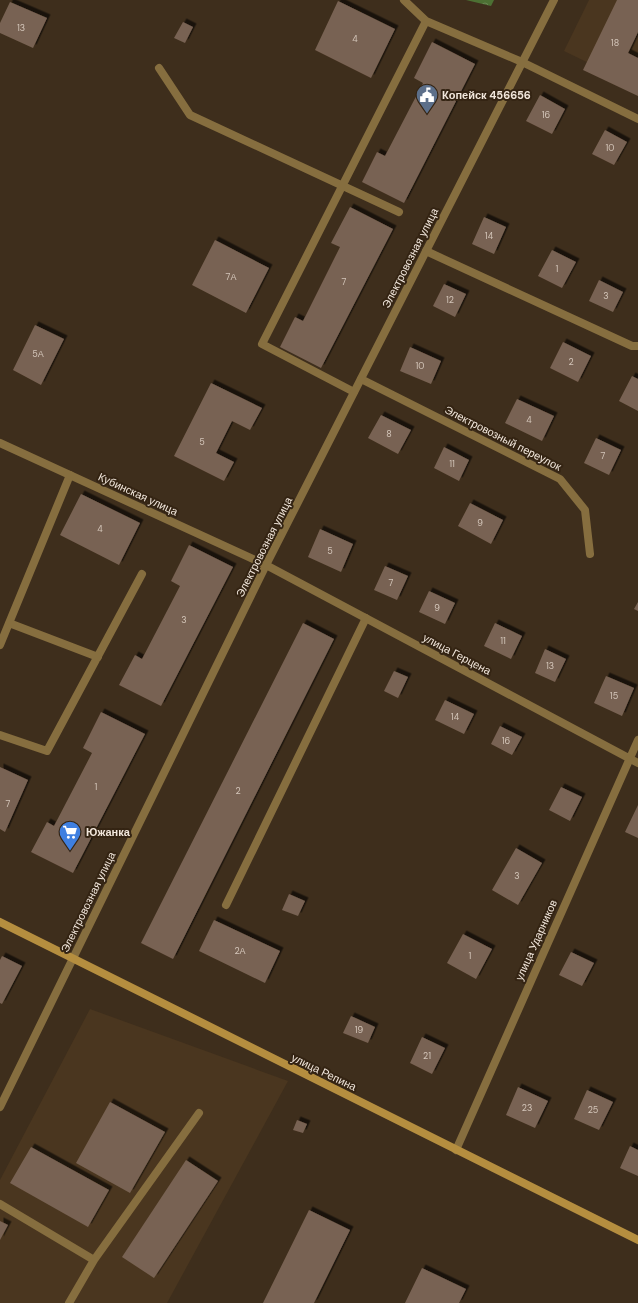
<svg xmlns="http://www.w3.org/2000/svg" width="638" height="1303" font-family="'DM Sans',sans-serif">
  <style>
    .built { fill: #4a361f }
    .forest { fill: url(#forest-crowns) }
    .building { fill: #786252; filter: url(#shadow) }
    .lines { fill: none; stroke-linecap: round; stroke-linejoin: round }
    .service { stroke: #866e3f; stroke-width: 8 }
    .minor { stroke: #866e3f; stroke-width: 8 }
    .secondary { stroke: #b58e3f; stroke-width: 8 }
    .labels { text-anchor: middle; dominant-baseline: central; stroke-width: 4; stroke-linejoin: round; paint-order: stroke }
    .number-label { font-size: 9px; fill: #d4c6ba }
    .poi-label { font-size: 11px; font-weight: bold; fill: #f2e7dc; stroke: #342413; text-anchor: start }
    .street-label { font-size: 11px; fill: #f2e7dc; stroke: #342413 }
  </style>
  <defs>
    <pattern id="forest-crowns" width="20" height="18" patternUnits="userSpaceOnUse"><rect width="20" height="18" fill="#4c7033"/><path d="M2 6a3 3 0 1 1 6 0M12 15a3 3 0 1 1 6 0" fill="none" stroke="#668450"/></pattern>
    <filter id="shadow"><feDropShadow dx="3.5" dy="-3.5" stdDeviation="0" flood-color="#0009"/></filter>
  </defs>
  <rect width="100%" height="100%" fill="#3e2e1c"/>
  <!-- built -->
  <path class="built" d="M589 0H638V87L564 51Z
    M90 1009 288 1081 167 1303H0V1180Z"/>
  <!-- forest -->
  <path class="forest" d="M466 0H494L491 6Z"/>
  <!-- building -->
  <path class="building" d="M617 0H638V32L628 53 638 58V96L583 70Z
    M338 1 395 29 371 78 315 50Z
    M10 2 47 18 33 48 0 33V23Z
    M183 22 193 27 185 43 174 38Z
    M432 42 475 64 404 203 362 182 377 152 385 156 423 83 414 78Z
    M540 95 565 109 552 134 526 121Z
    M605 130 627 142 614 165 592 154Z
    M350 207 393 229 321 368 280 347 295 317 303 321 340 247 331 243Z
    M484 217 506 227 494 254 472 244Z
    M215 240 269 268 246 313 192 285Z
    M552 250 576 262 562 288 538 276Z
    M599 280 623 292 613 312 589 301Z
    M444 284 466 294 455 317 433 306Z
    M35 325 64 339 41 385 13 370Z
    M563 342 591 356 578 382 550 368Z
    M410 347 441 361 431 384 400 371Z
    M632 376 638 379V411L619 401Z
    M211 383 262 408 250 430 232 421 216 453 234 462 224 481 174 456Z
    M517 399 554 416 542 441 505 423Z
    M381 415 411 430 398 454 368 438Z
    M596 438 621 450 609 475 584 463Z
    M444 447 469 460 459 481 434 468Z
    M81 494 140 523 119 565 60 535Z
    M470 503 503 520 491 544 458 526Z
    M320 529 353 544 341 572 308 557Z
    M189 545 233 567 161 706 119 685 135 655 142 659 180 586 171 581Z
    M385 566 408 576 397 600 374 590Z
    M429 591 455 603 445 624 419 612Z
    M638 602V611L634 609Z
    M303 623 334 639 173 959 141 943Z
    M495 623 522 636 511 659 484 646Z
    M545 649 566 659 555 682 535 673Z
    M394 671 408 677 398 698 384 691Z
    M606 676 634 688 622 716 594 703Z
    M445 700 474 714 464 734 435 720Z
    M101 712 145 734 73 873 31 852 47 822 54 826 92 753 83 748Z
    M500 726 522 737 512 755 491 744Z
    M0 767 28 780 5 832 0 829Z
    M561 787 582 797 570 821 549 810Z
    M638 805V838L625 832Z
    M516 848 542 863 518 905 492 890Z
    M289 894 305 901 298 916 282 910Z
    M214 920 280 951 265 983 199 951Z
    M463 934 492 949 476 979 447 963Z
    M571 952 594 963 582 986 559 975Z
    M2 956 22 966 2 1004 0 1003V960Z
    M351 1016 375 1027 368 1043 343 1033Z
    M422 1037 445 1048 432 1074 410 1063Z
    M518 1087 548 1101 535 1128 506 1115Z
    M587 1090 613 1102 599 1130 574 1119Z
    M110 1102 165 1132 130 1193 76 1163Z
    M297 1120 307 1124 303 1133 293 1130Z
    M630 1146 638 1150V1176L620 1168Z
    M31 1147 109 1190 88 1227 10 1183Z
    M186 1160 218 1181 154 1278 122 1257Z
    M309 1210 350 1230 314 1303H263Z
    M0 1221 8 1225 0 1240Z
    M422 1268 466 1289 459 1303H405Z"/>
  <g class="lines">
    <!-- service -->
    <path class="service" d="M404 0 426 21
      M159 68 190 115 399 212
      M426 251 632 346H638
      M361 379 560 479 585 510 590 554
      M354 392 262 344 426 21 522 62
      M9 623 98 657
      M0 645 70 475
      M0 735 47 751 142 574
      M226 905 366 618
      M0 1204 94 1260
      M69 1303 94 1260 199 1113"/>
    <!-- minor -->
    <path class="minor" d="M522 62 638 119
      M0 443 266 565 638 763
      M0 1107 266 565 554 0
      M456 1150 638 740"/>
    <!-- secondary -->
    <path class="secondary" d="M0 922 638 1240"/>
  </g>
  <!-- icons -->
  <defs>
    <g id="civic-pin" transform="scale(1.15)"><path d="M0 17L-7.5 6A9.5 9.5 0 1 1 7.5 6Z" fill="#5c6f8a" stroke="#342413"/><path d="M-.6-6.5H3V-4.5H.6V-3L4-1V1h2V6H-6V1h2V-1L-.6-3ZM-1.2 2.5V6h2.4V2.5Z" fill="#fff"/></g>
    <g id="supermarket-pin" transform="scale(1.15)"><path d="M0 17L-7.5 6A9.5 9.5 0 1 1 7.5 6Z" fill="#3f7fe0" stroke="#342413"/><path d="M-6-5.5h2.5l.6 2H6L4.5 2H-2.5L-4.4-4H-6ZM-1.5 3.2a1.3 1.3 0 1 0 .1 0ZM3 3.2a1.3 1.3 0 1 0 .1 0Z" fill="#fff"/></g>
  </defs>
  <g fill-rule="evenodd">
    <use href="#civic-pin" x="427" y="95"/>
    <use href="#supermarket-pin" x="70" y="832"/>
  </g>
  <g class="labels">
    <!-- number labels -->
    <g class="number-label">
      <text x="21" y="28">13</text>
      <text x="355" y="39">4</text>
      <text x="615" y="43">18</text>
      <text x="546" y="115">16</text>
      <text x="610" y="148">10</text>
      <text x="489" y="236">14</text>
      <text x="557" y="269">1</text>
      <text x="231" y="277">7А</text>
      <text x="344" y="282">7</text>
      <text x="606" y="296">3</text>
      <text x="450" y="300">12</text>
      <text x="38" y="354">5А</text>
      <text x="571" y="362">2</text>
      <text x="420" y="366">10</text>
      <text x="529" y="420">4</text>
      <text x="389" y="434">8</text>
      <text x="202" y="442">5</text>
      <text x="603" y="456">7</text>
      <text x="452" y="464">11</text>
      <text x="480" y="523">9</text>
      <text x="100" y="529">4</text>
      <text x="330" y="551">5</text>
      <text x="391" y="583">7</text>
      <text x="437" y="608">9</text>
      <text x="184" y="620">3</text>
      <text x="503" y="641">11</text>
      <text x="550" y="666">13</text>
      <text x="614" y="696">15</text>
      <text x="455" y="717">14</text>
      <text x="506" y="741">16</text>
      <text x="96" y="787">1</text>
      <text x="238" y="791">2</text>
      <text x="8" y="804">7</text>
      <text x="517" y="876">3</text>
      <text x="240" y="951">2А</text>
      <text x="470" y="956">1</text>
      <text x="359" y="1030">19</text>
      <text x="427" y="1056">21</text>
      <text x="527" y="1108">23</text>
      <text x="593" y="1110">25</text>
    </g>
    <!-- poi labels -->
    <g class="poi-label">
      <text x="442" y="95">Копейск 456656</text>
      <text x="86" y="832">Южанка</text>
    </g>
    <!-- street labels -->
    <g class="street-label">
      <text transform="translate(410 258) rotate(-63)">Электровозная улица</text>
      <text transform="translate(503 438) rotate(27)">Электровозный переулок</text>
      <text transform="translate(138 494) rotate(25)">Кубинская улица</text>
      <text transform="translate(264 547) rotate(-63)">Электровозная улица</text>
      <text transform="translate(457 654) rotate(28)">улица Герцена</text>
      <text transform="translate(88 902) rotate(-64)">Электровозная улица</text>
      <text transform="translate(536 940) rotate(-66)">улица Ударников</text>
      <text transform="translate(324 1072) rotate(26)">улица Репина</text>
    </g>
  </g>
</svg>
